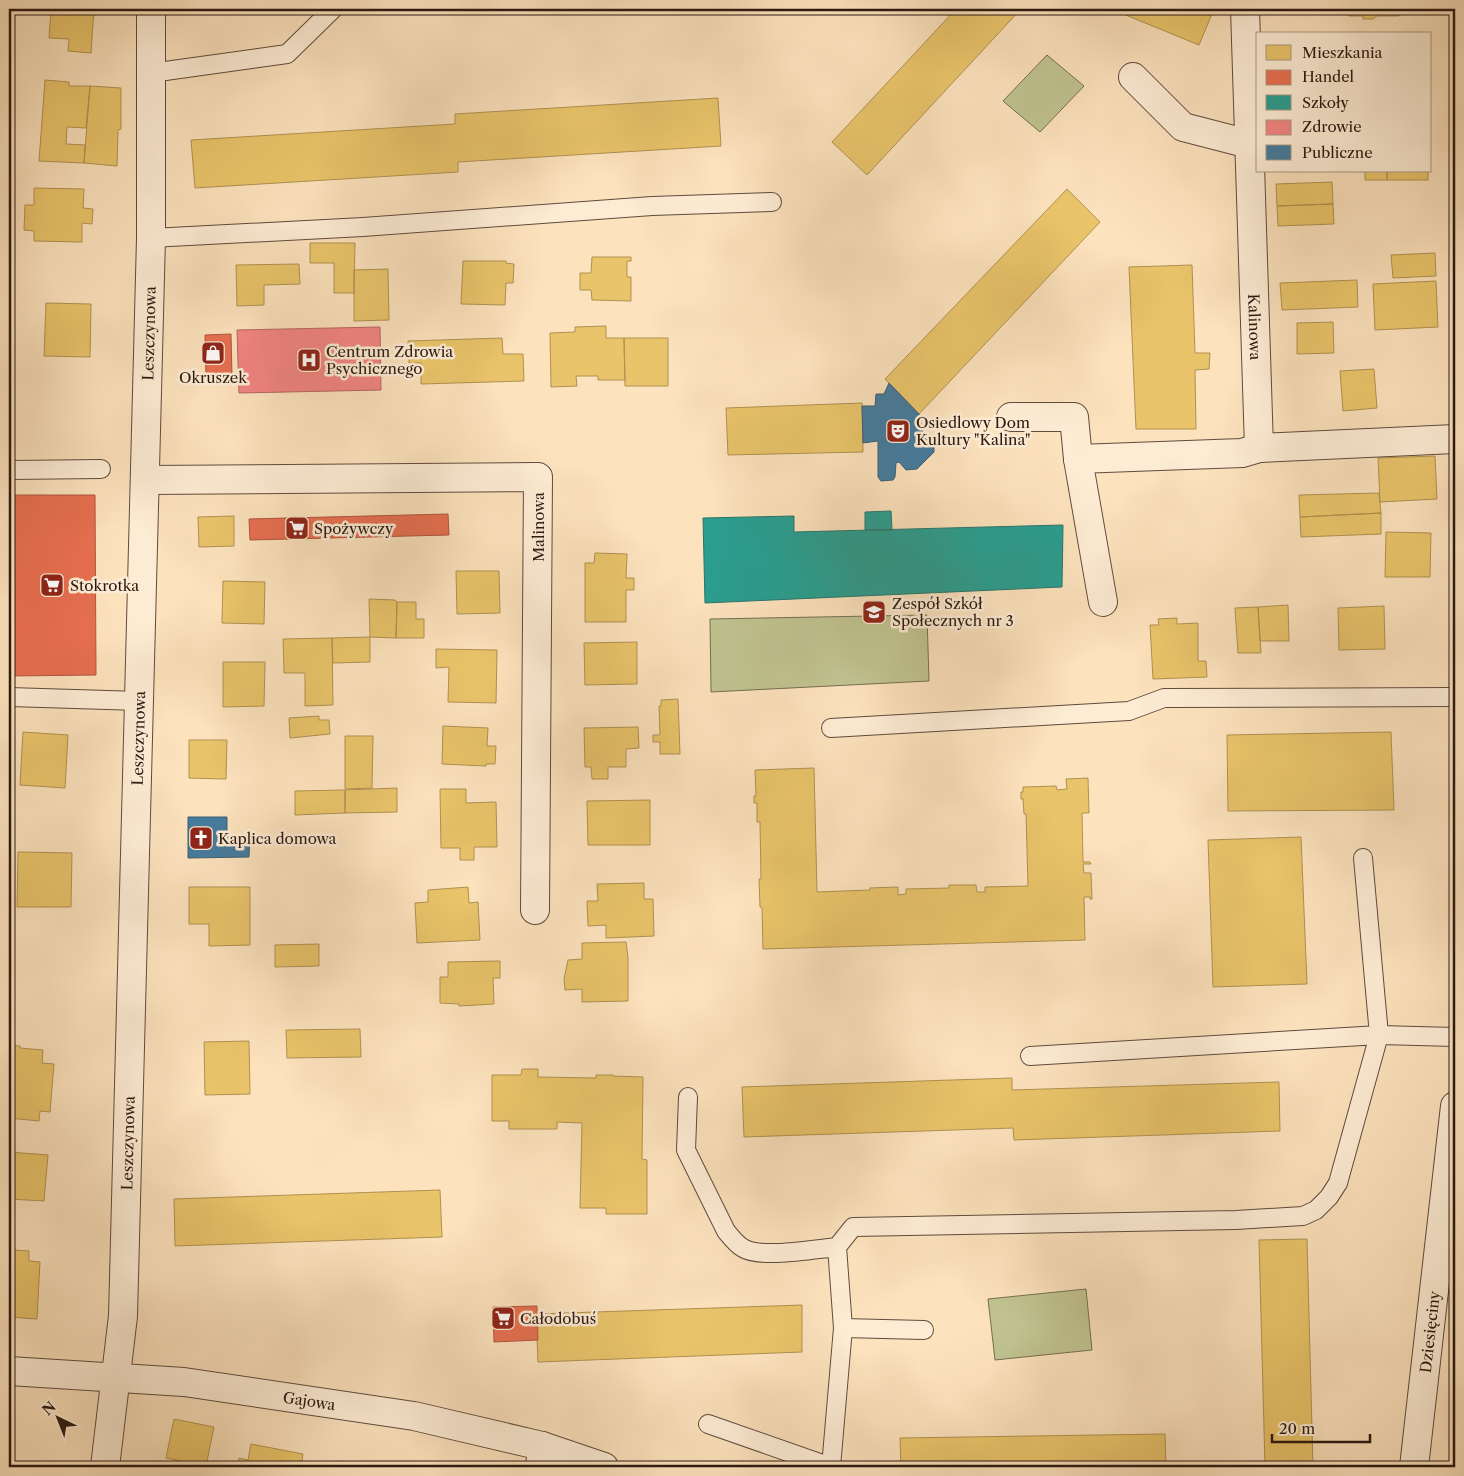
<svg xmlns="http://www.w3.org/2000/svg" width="1464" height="1476" font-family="'Libre Caslon Text',serif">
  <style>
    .green { fill: #c0c390; stroke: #766e51 }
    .homes { fill: #e9c46a; stroke: #b09150 }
    .shops { fill: #e76f51; stroke: #af553e }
    .schools { fill: #2a9d8f; stroke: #2a756a }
    .health { fill: #f28482; stroke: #b66460 }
    .public { fill: #457b9d; stroke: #3d5e73 }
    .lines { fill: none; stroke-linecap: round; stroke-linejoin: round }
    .service-casing { stroke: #5f4b3d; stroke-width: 20 }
    .minor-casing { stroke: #5f4b3d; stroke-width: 30 }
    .tertiary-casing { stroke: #5f4b3d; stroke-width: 30 }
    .service { stroke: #fdecd4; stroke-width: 18 }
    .minor { stroke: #fdecd4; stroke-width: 28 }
    .tertiary { stroke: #fdecd4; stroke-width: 28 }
    .labels { text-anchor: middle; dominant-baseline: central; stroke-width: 5; stroke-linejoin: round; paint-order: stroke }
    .street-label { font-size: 15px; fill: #2b1912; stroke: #fdecd4 }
    .poi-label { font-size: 15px; fill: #2b1912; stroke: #fdecd4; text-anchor: start }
  </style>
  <rect width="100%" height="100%" fill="#fce2bd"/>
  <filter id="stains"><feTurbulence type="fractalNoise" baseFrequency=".004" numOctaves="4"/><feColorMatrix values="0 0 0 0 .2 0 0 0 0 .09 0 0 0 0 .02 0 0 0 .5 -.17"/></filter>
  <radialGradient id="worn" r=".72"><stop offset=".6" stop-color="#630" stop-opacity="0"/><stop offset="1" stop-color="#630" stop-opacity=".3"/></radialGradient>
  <!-- green -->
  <path class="green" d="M1047 55 1084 86 1040 132 1003 101Z
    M927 615 929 681 711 692 710 619Z
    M1086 1289 1092 1350 995 1360 988 1299Z"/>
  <!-- homes -->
  <path class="homes" d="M51 9H94L91 53 68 51 69 39 49 38Z
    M228 9H278V11L228 14Z
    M956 9H1021L867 175 832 142Z
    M1111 9H1214L1199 45Z
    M1341 9H1406L1399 16H1377L1373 19H1363V16H1349Z
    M45 80 69 82V86H90L86 128 67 127 66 144 85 145 84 163 39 161Z
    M90 86 121 88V129L118 130 117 166 84 163Z
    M718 98 721 146 458 162V172L195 188 191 140 455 124V114Z
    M1365 171H1387V180H1365Z
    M1387 171H1428V180H1387Z
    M1332 182 1333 204 1277 206 1276 184Z
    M34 188 84 189 83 208 93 209 92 224 82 223V242L34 241V231L24 230 25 205H34Z
    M1067 189 1100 222 919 414 885 379Z
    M1333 204 1334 224 1278 226 1277 206Z
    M310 243H355L354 293H334V263H310Z
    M1435 253 1436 276 1393 278 1391 255Z
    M592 257H631V261H627V277H631V301L592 300 591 290H580V273H591Z
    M463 261H506V263L514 264 513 283H506L505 305 461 304Z
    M299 264 300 284 264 285V305L237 306 236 265Z
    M1192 265 1195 353H1210L1209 369 1195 370 1196 429H1136L1129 267Z
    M388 269 389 320 354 321V270Z
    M1357 280 1358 307 1282 310 1280 283Z
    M1436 281 1438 327 1375 330 1373 284Z
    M46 303 91 304 90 357 44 356Z
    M1333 322 1334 353 1297 354V323Z
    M606 326V338H624L625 380H598V376H576L577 386 551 387 550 333 575 332V327Z
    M502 338 503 354H523L524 381 421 384V363H409L408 341Z
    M624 338H668V386H625Z
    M1374 369 1377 408 1343 411 1340 371Z
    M862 403 863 452 728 455 726 408Z
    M1435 456 1437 499 1380 502 1378 458Z
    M1379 493 1381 513 1300 517 1299 495Z
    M1381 513V534L1301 537 1300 517Z
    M234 516V546L199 547 198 517Z
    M1386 532 1431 533 1430 577H1385Z
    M595 553 627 554 626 578H634V590H626V622H585V563H594Z
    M456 571H499L500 613 457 614Z
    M223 581 265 582 264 624 222 623Z
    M369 599 395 600 397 602 396 638 370 637Z
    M397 602H416V619H424V638H396Z
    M1288 605 1289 641H1260L1258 607Z
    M1384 606 1385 649 1339 650 1338 608Z
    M1258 607 1261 653H1238L1235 608Z
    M1177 618V624L1198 623V661H1206L1207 677 1153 679 1150 625H1159L1158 619Z
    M370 637V662L333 663 332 638Z
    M332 638 333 705 305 706V673H284L283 639Z
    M637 642V684L585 685 584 643Z
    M436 649 497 650 496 703 448 702 449 667 436 668Z
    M223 662H265L264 706 223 707Z
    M678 699 680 754H660V742H653V735H660L659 706H661V700Z
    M319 716V720H329L330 734 290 738 289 718Z
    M443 726 488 728 487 746H496L495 764H486V766L442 764Z
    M638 727 639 748 626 749V767H608V779H592L591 767H585L584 728Z
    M23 732 68 735 65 788 20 785Z
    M1391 732 1394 810 1228 811 1227 735Z
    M345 736H373L372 788 345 789Z
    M189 740H227L226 779 189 778Z
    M814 768 817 892 870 890V888L898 887V895L906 894V889L949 888V885H976L977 892H985V887L1028 886 1026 814H1024L1023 799H1021V792H1023V787L1056 786 1057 790 1067 789 1066 779 1088 778 1089 813H1082L1083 862H1090L1091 864H1083L1084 873H1091L1092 899H1090V897H1084L1085 940 763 949 762 907H760L759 879H761L760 822H757V803H754V796H756L755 770Z
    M397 788V812L345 813V790Z
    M440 789H466V803L496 802 497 847H474V860H460V848H441Z
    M345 790V813L295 815V791Z
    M650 800V845H588L587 801Z
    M1301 837 1307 984 1213 987 1208 840Z
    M18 852 72 853 71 907H17Z
    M644 883V899H653L654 936 606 938V925L588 926 587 901H598L597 884Z
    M189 887H250V945L209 946V924H189Z
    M468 887 469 903 478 902 480 940 417 943 415 903 428 902V890Z
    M626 942 628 958V1001L582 1002V989L565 990 564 979 568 960 582 959V943Z
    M319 944V966L275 967V945Z
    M500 961V978H493L494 1004 459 1006V1004L440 1003V977H448V962Z
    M360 1029 361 1057 287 1058 286 1030Z
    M249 1041 250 1094 205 1095 204 1042Z
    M9 1045 20 1046V1048L43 1050 42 1063 54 1064 50 1112 40 1111 39 1121 9 1118Z
    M522 1069H538V1077L596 1078V1075H613V1076L643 1077 642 1159 647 1160V1214H606V1208H580L582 1123 557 1122V1129H509V1121H492V1075H521Z
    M1012 1078V1090L1279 1082 1280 1131 1014 1140 1013 1128 744 1137 742 1087Z
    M9 1152 48 1155 44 1201 9 1199Z
    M440 1190 442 1237 175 1246 174 1199Z
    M1307 1239 1313 1467H1265L1259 1240Z
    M14 1250 29 1251V1261L40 1262 37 1319 9 1317V1260H13Z
    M802 1305V1352L538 1362 536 1314Z
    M174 1419 214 1427 206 1466 166 1458Z
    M1165 1434 1166 1467H901L900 1438Z
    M251 1444 303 1454 301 1467H238L239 1458 248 1460Z
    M340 1461 371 1466V1467H339Z"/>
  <!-- shops -->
  <path class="shops" d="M231 334 232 376 206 377 205 335Z
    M9 495H95L96 675 9 676Z
    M448 514 449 535 250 540 249 519Z
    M537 1306 538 1340 494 1342 493 1307Z"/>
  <!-- schools -->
  <path class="schools" d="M891 511 892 530H865V512Z
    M794 516V532L1063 525 1062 587 705 603 703 518Z"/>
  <!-- health -->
  <path class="health" d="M380 327 381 390 239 393 237 330Z"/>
  <!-- public -->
  <path class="public" d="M889 383 919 414 923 433 934 441V452L917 469 906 470 899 462 896 463 895 477 893 480 881 481 878 477V441L863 443 862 406H875L876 394H884Z
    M188 817H227V837H250L249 857 188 858Z"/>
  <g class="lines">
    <!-- service casing -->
    <g class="service-casing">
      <path id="service" d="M151 73 287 54 333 9
        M151 238 363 227 652 206 772 202
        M9 470 101 469
        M9 697 140 701
        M831 728 1129 711 1164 698 1455 697
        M1030 1056 1379 1035 1455 1037
        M688 1097 686 1150 726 1231C731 1237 736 1244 743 1248 760 1259 815 1249 837 1247
        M843 1328 924 1330
        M708 1424 831 1467
        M831 1467 843 1328 837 1247 853 1227 1236 1220 1303 1216 1316 1210 1329 1197 1338 1183 1379 1035 1363 858"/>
    </g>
    <!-- minor casing -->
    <g class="minor-casing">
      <g id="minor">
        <path id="s1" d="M1245 9 1259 448 1455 439"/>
        <path d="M1133 77 1183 127 1249 144"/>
        <path d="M1011 417H1074L1078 459"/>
        <path d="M145 480 538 477 535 910"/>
        <path d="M1103 602 1078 459 1242 453 1259 448"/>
        <path id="s2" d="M105 1467 123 1316 151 238V9"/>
        <path d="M540 1467 542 1446"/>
      </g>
    </g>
    <!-- tertiary casing -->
    <g class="tertiary-casing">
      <g id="tertiary">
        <path id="s3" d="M9 1371 184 1382 414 1416 542 1446 604 1467"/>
        <path id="s4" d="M1414 1467 1455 1106"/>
      </g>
    </g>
    <!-- service -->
    <use href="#service" class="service"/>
    <!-- minor -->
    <use href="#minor" class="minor"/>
    <!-- tertiary -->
    <use href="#tertiary" class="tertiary"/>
  </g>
  <!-- icons -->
  <defs>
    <g id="shop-square" transform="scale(1.25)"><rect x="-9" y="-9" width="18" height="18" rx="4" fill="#8f2418" stroke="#fdecd4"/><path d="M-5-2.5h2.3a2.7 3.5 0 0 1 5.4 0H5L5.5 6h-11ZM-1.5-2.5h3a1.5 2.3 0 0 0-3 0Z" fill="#fff"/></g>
    <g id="hospital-square" transform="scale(1.25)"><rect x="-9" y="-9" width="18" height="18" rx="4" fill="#8f2418" stroke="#fdecd4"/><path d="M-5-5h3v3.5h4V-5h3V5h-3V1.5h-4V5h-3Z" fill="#fff"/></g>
    <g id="theatre-square" transform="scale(1.25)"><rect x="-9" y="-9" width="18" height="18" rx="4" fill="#8f2418" stroke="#fdecd4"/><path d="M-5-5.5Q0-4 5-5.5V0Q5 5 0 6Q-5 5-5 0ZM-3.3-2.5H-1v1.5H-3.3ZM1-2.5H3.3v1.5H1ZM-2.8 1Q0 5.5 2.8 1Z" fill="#fff"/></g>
    <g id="supermarket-square" transform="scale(1.25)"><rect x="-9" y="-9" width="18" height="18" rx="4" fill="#8f2418" stroke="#fdecd4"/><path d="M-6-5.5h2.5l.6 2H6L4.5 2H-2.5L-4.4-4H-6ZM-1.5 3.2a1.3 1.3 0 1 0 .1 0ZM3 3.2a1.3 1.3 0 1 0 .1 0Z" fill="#fff"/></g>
    <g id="school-square" transform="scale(1.25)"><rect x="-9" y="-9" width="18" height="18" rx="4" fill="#8f2418" stroke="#fdecd4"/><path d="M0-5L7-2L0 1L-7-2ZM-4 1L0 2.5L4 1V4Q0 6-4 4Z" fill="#fff"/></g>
    <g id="church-square" transform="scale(1.25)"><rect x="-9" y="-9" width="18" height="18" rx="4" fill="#8f2418" stroke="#fdecd4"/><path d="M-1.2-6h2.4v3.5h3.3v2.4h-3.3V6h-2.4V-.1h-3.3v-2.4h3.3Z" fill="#fff"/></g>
  </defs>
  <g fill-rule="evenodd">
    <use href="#shop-square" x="213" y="353"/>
    <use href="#hospital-square" x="309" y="360"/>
    <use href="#theatre-square" x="898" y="431"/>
    <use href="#supermarket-square" x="297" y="528"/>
    <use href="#supermarket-square" x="52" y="585"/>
    <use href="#school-square" x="874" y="612"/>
    <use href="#church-square" x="201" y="838"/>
    <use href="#supermarket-square" x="503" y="1318"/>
  </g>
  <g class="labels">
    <!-- street labels -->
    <g class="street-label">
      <text stroke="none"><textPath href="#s1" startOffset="318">Kalinowa</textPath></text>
      <text stroke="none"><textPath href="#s2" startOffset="1135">Leszczynowa</textPath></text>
      <text transform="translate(538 527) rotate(-90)">Malinowa</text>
      <text stroke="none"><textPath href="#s2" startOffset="730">Leszczynowa</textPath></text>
      <text stroke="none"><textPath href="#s2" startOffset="325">Leszczynowa</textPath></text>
      <text stroke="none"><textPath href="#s4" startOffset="136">Dziesięciny</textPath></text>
      <text stroke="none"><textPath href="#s3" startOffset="302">Gajowa</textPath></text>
    </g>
    <!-- poi labels -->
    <g class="poi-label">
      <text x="326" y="351">Centrum Zdrowia<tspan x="326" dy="17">Psychicznego</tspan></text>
      <text x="213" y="377" text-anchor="middle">Okruszek</text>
      <text x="916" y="422">Osiedlowy Dom<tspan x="916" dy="17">Kultury "Kalina"</tspan></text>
      <text x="314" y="528">Spożywczy</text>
      <text x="70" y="585">Stokrotka</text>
      <text x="892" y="603">Zespół Szkół<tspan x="892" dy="17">Społecznych nr 3</tspan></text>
      <text x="218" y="838">Kaplica domowa</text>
      <text x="520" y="1318">Całodobuś</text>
    </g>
  </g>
  <!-- margin -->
  <rect width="1464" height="1476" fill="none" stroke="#fce2bd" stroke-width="30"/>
  <rect x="10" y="10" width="1444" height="1456" fill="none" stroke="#2b1912" stroke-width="2.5"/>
  <rect x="15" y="15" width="1434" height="1446" fill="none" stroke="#2b1912"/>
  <!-- legend -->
  <rect x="1256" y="32" width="175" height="140" fill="#fdecd4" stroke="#a99886"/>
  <rect x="1266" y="45" width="25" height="15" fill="#e9c46a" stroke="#a99886"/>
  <text x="1302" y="58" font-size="15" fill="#2b1912">Mieszkania</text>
  <rect x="1266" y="70" width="25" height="15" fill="#e76f51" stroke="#a99886"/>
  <text x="1302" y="82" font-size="15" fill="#2b1912">Handel</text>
  <rect x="1266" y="95" width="25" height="15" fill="#2a9d8f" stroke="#a99886"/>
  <text x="1302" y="108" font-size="15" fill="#2b1912">Szkoły</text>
  <rect x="1266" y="120" width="25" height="15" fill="#f28482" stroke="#a99886"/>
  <text x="1302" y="132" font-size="15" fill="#2b1912">Zdrowie</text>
  <rect x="1266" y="145" width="25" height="15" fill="#457b9d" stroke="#a99886"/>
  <text x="1302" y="158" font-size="15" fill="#2b1912">Publiczne</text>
  <!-- north arrow -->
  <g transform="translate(58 1418) rotate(317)" stroke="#fdecd4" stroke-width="4" paint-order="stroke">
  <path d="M0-4L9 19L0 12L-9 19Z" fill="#2b1912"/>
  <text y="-8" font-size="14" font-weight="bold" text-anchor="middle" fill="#2b1912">N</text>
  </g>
  <!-- scale -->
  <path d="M1272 1434v8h98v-8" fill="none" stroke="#2b1912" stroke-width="2.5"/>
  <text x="1279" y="1434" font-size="15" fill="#2b1912" stroke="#fdecd4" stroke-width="4" paint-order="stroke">20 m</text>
  <rect width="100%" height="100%" filter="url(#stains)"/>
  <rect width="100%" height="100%" fill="url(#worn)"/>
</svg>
